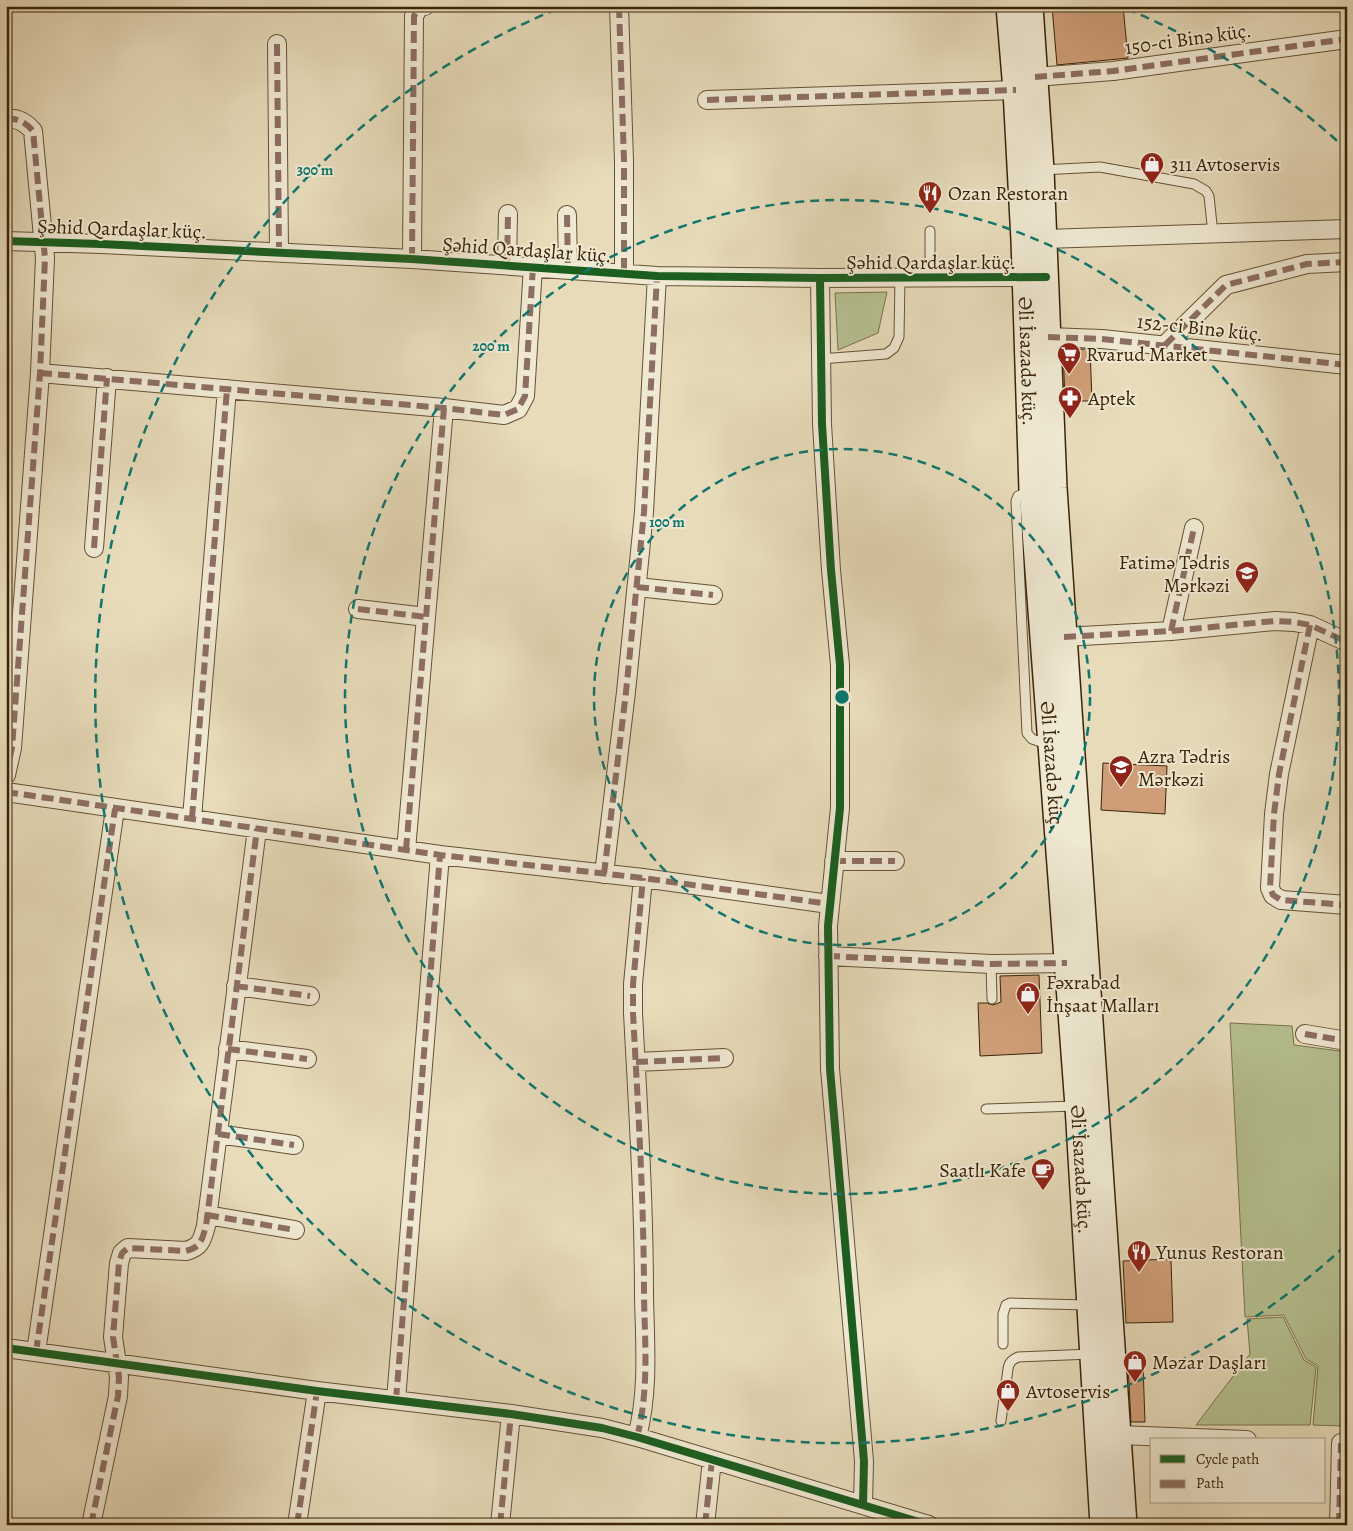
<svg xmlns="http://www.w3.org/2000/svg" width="1353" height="1531" font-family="Alegreya,serif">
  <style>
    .green { fill: #b6c090; stroke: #78724c }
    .building { fill: #cf9e78; stroke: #3a2408 }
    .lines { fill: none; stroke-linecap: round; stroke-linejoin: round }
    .service-casing { stroke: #655234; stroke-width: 11 }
    .minor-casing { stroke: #655234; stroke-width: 20 }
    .secondary-casing { stroke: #3a2408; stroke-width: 28 }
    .service { stroke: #efe8d2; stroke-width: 9 }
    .minor { stroke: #efe8d2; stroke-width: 18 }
    .secondary { stroke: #efe8d2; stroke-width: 25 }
    .quiet { stroke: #8d6e63; stroke-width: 6; stroke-dasharray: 12 6; stroke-linecap: butt }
    .cycleway-casing { stroke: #efe8d2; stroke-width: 11 }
    .cycleway { stroke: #1b5e20; stroke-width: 8 }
    .ring { fill: none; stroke: #0f766e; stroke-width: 2.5; stroke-dasharray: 9 6 }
    .labels { text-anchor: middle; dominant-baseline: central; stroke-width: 4; stroke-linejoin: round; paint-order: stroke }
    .street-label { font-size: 20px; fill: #3a2408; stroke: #efe8d2 }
    .poi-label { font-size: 20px; fill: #3a2408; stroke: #efe8d2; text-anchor: start }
    .centre { fill: #0f766e; stroke: #efe8d2; stroke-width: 2.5 }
    .ring-label { font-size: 15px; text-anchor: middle; font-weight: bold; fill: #0f766e; stroke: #efe8d2; stroke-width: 4; stroke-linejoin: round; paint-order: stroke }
  </style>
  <rect width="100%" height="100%" fill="#e7dbba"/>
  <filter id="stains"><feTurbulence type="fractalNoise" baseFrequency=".004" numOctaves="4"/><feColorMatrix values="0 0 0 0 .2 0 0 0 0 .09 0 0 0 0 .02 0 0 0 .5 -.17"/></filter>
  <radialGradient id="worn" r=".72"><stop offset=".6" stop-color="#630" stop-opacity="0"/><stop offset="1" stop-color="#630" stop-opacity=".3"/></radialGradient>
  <!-- green -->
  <path class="green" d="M887 292 878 333 838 350 835 293Z
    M1230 1023 1292 1026 1294 1045 1347 1052V1380H1345L1343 1426 1313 1425 1318 1366 1306 1359 1284 1315 1245 1317Z
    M1283 1317 1304 1360 1316 1367 1310 1425H1196L1250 1354 1247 1319Z"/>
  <!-- building -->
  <path class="building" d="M1052 6H1123L1128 58 1057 65Z
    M1063 349H1090L1092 401H1065Z
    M1103 763 1167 766 1165 814 1101 810Z
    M1039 975 1042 1053 980 1056 978 1003H987L993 1005 1001 1002 1000 976Z
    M1171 1259 1173 1322 1126 1323 1123 1261Z
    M1128 1365H1143L1145 1422H1131Z"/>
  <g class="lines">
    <!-- service casing -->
    <g class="service-casing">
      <path id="service" d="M1041 170 1100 167 1194 184 1206 191 1209 196 1213 234
        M930 277V231
        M820 359 886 354 894 348 899 337 900 278
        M1030 491 1018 496 1016 501 1027 733 1032 739 1050 745
        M991 964 992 999
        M986 1109 1076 1106
        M1003 1344V1314L1006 1305 1010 1303 1088 1305
        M1001 1421 1008 1369C1009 1362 1012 1360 1018 1357L1091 1354"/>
    </g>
    <!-- minor casing -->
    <g class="minor-casing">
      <path id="minor" d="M619 6 624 161V274
        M277 44 279 252
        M1035 77 1113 71 1347 39
        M707 100 1016 90
        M6 119C18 118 25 122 33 131L45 258 40 373 12 748 6 775
        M567 215 568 269
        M1045 239 1347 229
        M6 241 101 244 412 259 657 276 820 278 1037 277
        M412 259 414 16 419 7 425 6
        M507 265 508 214
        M820 278 822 424 831 570 840 665V808L828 926 830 1069 864 1461 863 1505
        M1048 337 1102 339 1347 365
        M1165 345 1226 285 1307 264 1347 262
        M40 373 444 408 504 415 518 409 525 396 533 266
        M94 548 107 378
        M637 587 713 595
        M358 609 426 617
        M1310 625 1279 774 1274 814 1270 888 1273 895 1281 900 1347 905
        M1171 631 1194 528
        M1064 637 1171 631 1275 621 1294 622 1310 625 1347 642
        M6 792 440 855 643 878 829 904
        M192 818 227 389
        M406 850 444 408
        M834 861H895
        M604 874 626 692 644 512 657 276
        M828 956 991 964 1067 963
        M236 986 310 996
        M1305 1034 1347 1041
        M228 1049 307 1059
        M636 1062 724 1058
        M218 1134 294 1145
        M207 1215 295 1230
        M6 1348 317 1391 511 1414 602 1428 637 1437 929 1525
        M36 1352 115 809
        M396 1400 440 855
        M1119 1435 1247 1440
        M637 1437C649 1391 645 1344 644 1297 644 1202 638 1107 633 1013V984L643 878
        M91 1525 118 1396 119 1377 113 1337 119 1263 122 1253 128 1248 186 1251C201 1247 202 1240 206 1226L257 829
        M297 1525 317 1391
        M500 1525 511 1414
        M705 1525 712 1460
        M1339 1525 1341 1443"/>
    </g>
    <!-- secondary casing -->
    <g class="secondary-casing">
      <g id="secondary">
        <path id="s1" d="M1009 6 1016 90 1024 240 1032 490 1078 1106 1103 1525"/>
        <path d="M1030 6 1041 170 1054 488 1124 1525"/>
      </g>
    </g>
    <!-- service -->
    <use href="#service" class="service"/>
    <!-- minor -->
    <use href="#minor" class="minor"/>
    <!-- secondary -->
    <use href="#secondary" class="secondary"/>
    <!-- quiet -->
    <path class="quiet" d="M619 6 624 161V274
      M277 44 279 252
      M1035 77 1113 71 1347 39
      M707 100 1016 90
      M6 119C18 118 25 122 33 131L45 258 40 373 12 748 6 775
      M567 215 568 269
      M412 259 414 16 419 7 425 6
      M507 265 508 214
      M1048 337 1102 339 1347 365
      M1165 345 1226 285 1307 264 1347 262
      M40 373 444 408 504 415 518 409 525 396 533 266
      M94 548 107 378
      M637 587 713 595
      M358 609 426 617
      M1310 625 1279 774 1274 814 1270 888 1273 895 1281 900 1347 905
      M1171 631 1194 528
      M1064 637 1171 631 1275 621 1294 622 1310 625 1347 642
      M6 792 440 855 643 878 829 904
      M192 818 227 389
      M406 850 444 408
      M834 861H895
      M604 874 626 692 644 512 657 276
      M828 956 991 964 1067 963
      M236 986 310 996
      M1305 1034 1347 1041
      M228 1049 307 1059
      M636 1062 724 1058
      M218 1134 294 1145
      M207 1215 295 1230
      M36 1352 115 809
      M396 1400 440 855
      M637 1437C649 1391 645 1344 644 1297 644 1202 638 1107 633 1013V984L643 878
      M91 1525 118 1396 119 1377 113 1337 119 1263 122 1253 128 1248 186 1251C201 1247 202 1240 206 1226L257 829
      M297 1525 317 1391
      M500 1525 511 1414
      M705 1525 712 1460
      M1339 1525 1341 1443"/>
    <!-- cycleway casing -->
    <g class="cycleway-casing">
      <path id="cycleway" d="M6 241 101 244 412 259 657 276 820 278 1046 277
        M820 278 822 424 831 570 840 665V808L828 926 830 1069 864 1461 863 1505
        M6 1348 317 1391 511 1414 602 1428 637 1437 929 1525"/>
    </g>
    <!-- cycleway -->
    <use href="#cycleway" class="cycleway"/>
  </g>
  <!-- distance rings -->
  <g class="ring">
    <circle cx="842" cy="697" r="248"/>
    <circle cx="842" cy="697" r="497"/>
    <path d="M1345 1246A745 745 0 1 1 557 9M1127 9A745 745 0 0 1 1345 148"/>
  </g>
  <!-- icons -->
  <defs>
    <g id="shop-pin" transform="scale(1.25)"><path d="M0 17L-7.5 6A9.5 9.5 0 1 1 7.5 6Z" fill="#8f2418" stroke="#efe8d2"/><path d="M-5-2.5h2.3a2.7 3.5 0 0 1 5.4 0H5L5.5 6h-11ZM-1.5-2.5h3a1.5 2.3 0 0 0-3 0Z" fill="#fff"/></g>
    <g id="restaurant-pin" transform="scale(1.25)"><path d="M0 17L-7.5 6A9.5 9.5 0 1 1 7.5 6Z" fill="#8f2418" stroke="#efe8d2"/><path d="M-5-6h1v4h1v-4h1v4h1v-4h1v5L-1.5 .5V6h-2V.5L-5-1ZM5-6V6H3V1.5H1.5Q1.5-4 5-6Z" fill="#fff"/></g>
    <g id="supermarket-pin" transform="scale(1.25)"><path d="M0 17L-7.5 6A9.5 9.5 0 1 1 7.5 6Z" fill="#8f2418" stroke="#efe8d2"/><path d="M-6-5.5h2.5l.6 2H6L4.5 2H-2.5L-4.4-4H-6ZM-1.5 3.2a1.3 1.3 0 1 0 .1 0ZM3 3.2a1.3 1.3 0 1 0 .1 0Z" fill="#fff"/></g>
    <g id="pharmacy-pin" transform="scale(1.25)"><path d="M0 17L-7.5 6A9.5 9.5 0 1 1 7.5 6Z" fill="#8f2418" stroke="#efe8d2"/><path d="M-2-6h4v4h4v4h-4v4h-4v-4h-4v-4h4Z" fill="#fff"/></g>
    <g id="university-pin" transform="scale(1.25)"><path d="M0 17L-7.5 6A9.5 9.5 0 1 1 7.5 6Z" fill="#8f2418" stroke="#efe8d2"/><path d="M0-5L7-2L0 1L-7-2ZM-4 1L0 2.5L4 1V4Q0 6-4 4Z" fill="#fff"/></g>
    <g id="cafe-pin" transform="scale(1.25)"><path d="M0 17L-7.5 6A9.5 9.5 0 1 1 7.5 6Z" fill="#8f2418" stroke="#efe8d2"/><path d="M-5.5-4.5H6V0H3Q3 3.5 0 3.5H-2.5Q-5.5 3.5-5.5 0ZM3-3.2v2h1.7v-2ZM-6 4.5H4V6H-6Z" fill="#fff"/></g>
  </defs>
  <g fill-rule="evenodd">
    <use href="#shop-pin" x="1152" y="164"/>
    <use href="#restaurant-pin" x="930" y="193"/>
    <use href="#supermarket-pin" x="1069" y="354"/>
    <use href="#pharmacy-pin" x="1070" y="398"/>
    <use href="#university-pin" x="1247" y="573"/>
    <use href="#university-pin" x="1121" y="767"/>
    <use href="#shop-pin" x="1028" y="994"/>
    <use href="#cafe-pin" x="1043" y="1170"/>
    <use href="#restaurant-pin" x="1139" y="1252"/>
    <use href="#shop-pin" x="1135" y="1362"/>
    <use href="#shop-pin" x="1008" y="1391"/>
  </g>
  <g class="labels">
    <!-- street labels -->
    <g class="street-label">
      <text transform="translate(1188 39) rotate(-8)">150-ci Binə küç.</text>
      <text transform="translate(122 229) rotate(2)">Şəhid Qardaşlar küç.</text>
      <text transform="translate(527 250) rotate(4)">Şəhid Qardaşlar küç.</text>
      <text x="931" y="262">Şəhid Qardaşlar küç.</text>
      <text transform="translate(1200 328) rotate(6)">152-ci Binə küç.</text>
      <text stroke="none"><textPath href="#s1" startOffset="356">Əli İsazadə küç.</textPath></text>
      <text stroke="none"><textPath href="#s1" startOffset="761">Əli İsazadə küç.</textPath></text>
      <text stroke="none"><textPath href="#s1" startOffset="1166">Əli İsazadə küç.</textPath></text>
    </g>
    <!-- poi labels -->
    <g class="poi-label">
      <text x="1170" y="164">311 Avtoservis</text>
      <text x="948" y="193">Ozan Restoran</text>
      <text x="1086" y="354">Rvarud Market</text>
      <text x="1088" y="398">Aptek</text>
      <text x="1230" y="562" text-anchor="end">Fatimə Tədris<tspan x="1230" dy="23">Mərkəzi</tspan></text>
      <text x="1138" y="756">Azra Tədris<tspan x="1138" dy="23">Mərkəzi</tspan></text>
      <text x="1046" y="982">Fəxrabad<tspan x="1046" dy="23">İnşaat Malları</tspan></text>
      <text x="1026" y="1170" text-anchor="end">Saatlı Kafe</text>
      <text x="1156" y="1252">Yunus Restoran</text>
      <text x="1152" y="1362">Məzar Daşları</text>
      <text x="1026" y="1391">Avtoservis</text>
    </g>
  </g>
  <circle cx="842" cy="697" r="8" class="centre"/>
  <g class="ring-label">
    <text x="315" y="175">300 m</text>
    <text x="491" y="351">200 m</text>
    <text x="667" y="527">100 m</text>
  </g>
  <!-- margin -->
  <rect width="1353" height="1531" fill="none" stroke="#e7dbba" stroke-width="25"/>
  <rect x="8" y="8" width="1338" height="1516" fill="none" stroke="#3a2408" stroke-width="2.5"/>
  <rect x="12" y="12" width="1328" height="1506" fill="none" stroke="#3a2408"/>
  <!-- legend -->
  <rect x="1150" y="1438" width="175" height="65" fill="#efe8d2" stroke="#a79a81"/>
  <rect x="1160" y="1455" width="25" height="8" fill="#1b5e20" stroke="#a79a81"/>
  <text x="1196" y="1464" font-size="15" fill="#3a2408">Cycle path</text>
  <rect x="1160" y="1480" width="25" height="8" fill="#8d6e63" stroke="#a79a81"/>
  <text x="1196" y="1488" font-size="15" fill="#3a2408">Path</text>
  <rect width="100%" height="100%" filter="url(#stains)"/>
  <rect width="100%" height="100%" fill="url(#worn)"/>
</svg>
